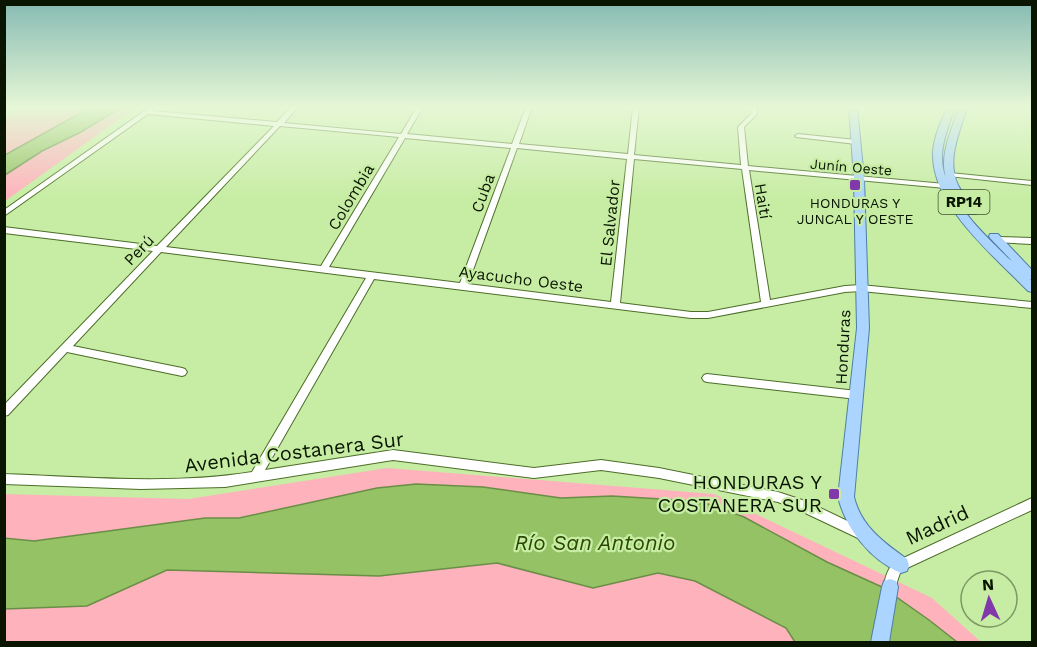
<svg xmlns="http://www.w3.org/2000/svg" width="1037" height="647" font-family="'Work Sans',sans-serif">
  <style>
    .green { fill: #feb2bc }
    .water { fill: #94c264; stroke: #6a8e46; stroke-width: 1.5 }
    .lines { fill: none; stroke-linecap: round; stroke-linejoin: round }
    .minor-casing { stroke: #4d6d28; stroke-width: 2 }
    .major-casing { stroke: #4e7ea4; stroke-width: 2 }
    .minor { fill: #fff; fill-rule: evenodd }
    .major { fill: #abd4fe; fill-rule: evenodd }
    .poi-dot { fill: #8138ab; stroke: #c7eda4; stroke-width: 2 }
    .labels { text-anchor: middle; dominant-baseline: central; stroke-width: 4.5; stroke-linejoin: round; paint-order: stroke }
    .far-street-label { font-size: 14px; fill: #091500; stroke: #c7eda4 }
    .far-poi-label { font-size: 14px; fill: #091500; stroke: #c7eda4 }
    .shield { fill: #c7eda4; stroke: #425631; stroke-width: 1.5 }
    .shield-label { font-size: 15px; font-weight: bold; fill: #091500 }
    .street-label { font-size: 16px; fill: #091500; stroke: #c7eda4 }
    .near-street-label { font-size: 20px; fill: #091500; stroke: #c7eda4 }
    .near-poi-label { font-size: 20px; fill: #091500; stroke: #c7eda4; text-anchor: end }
    .near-water-label { font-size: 21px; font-style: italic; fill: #2b4700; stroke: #c7eda4 }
  </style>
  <rect width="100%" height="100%" fill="#c7eda4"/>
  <!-- green -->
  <path class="green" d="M20 107H136L5 201 4 119Z
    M387 468 714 494 932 598 981 642H5V494L188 499Z"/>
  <!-- water -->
  <path class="water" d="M91 107H122L81 132 42 151 5 175V155Z
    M416 484 483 487 561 498 612 496 694 501 712 505 744 517 827 562 882 587 929 620 957 642H795L786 628 695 581 658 573 593 588 497 563 379 576 167 570 87 606 5 609 4 538 34 541 205 518H239L377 488Z"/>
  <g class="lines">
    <!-- minor casing -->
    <g class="minor-casing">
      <path id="minor" d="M4 107H8L4 110Z
        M150 107 153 108V111L277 122 291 107H298L284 123 401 134 417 107H423L407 134 512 144 526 107H532L519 144 628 154 633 107H639L634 155 741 165 738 127 751 114V107H757V114L744 127 748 166 945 184 949 186 945 188 749 170 770 300 845 286 861 285 1032 302V308L861 291 845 292 708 318H691L374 279 265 470 393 450 534 468 601 460 659 468 778 492 808 502 864 529 866 533 864 537 860 539 801 511 778 502 659 478 601 470 534 478 393 460 225 487 141 489 4 484V474C86 477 172 485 252 472L366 278 161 252 73 346 182 368 185 369 187 372 185 375 182 376 67 352 8 415 4 416V405L153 251 4 233V227L157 246 274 126 148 114 4 216V210ZM280 126 399 137 321 266 166 247ZM405 138 511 148 460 283 329 267ZM517 148 627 159 611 302 468 284ZM634 159 742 169 761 302 708 312H691L620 303Z
        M798 134 856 140 859 142 856 144 796 137 795 136Z
        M950 173 1032 181V185L948 176 946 175Z
        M998 237 1032 238V244L995 242 994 240 995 238Z
        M707 374 857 391 861 392 862 395 861 398 857 399 707 382 704 381 702 378 704 375Z
        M1032 498V510L905 569 900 573 894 591 890 593 886 591C882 582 888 566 897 561Z"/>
    </g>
    <!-- major casing -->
    <g class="major-casing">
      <path id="major" d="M849 107H857L864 179 869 328 854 497C861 526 883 542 907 559L909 565 907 571 901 573C870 560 846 529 838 497L857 328 854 179Z
        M947 107H955C947 131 936 154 946 178 939 155 952 129 959 107H967C960 132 946 160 958 185 963 195 971 203 977 212L976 214H968L950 188C963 215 987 237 1008 258L1012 261 990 238 989 236 990 234H998L1032 270V280L1030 279 1032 282V292L1028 291C995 257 934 207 933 157 932 140 941 123 947 107Z
        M890 579 896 581 898 587 889 642H871L882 587 884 581Z"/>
    </g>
    <!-- minor -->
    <use href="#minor" class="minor"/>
    <!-- major -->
    <use href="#major" class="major"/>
  </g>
  <!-- sky -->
  <linearGradient id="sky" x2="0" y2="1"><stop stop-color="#86bab3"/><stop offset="0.54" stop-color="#e6f7d6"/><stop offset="1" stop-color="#e6f7d6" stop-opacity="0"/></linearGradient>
  <rect width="1037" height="198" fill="url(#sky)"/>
  <!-- markers -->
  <g class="poi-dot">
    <rect x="849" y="179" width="12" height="12" rx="3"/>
    <rect x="828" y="488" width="12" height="12" rx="3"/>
  </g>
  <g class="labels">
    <!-- far-street labels -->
    <g class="far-street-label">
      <text transform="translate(851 167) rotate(5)">Junín Oeste</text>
    </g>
    <!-- far-poi labels -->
    <g class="far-poi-label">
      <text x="855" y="203">HONDURAS Y<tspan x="855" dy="16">JUNCAL Y OESTE</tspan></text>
    </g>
    <!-- shield labels -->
    <rect class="shield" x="938.5" y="190" width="51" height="24" rx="4.5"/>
    <g class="shield-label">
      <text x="964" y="202">RP14</text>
    </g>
    <!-- street labels -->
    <g class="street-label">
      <text transform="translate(483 193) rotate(-70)">Cuba</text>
      <text transform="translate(351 197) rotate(-59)">Colombia</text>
      <text transform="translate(763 201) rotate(81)">Haití</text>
      <text transform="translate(610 223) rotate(-84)">El Salvador</text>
      <text transform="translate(139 250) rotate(-46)">Perú</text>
      <text transform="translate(521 279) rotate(7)">Ayacucho Oeste</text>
      <text transform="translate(843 347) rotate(-87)">Honduras</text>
    </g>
    <!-- near-street labels -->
    <g class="near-street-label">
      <text transform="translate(294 452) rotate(-7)">Avenida Costanera Sur</text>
      <text transform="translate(937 525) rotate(-25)">Madrid</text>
    </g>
    <!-- near-poi labels -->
    <g class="near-poi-label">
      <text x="822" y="482">HONDURAS Y<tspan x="822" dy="23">COSTANERA SUR</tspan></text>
    </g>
    <!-- near-water labels -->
    <g class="near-water-label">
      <text x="595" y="542">Río San Antonio</text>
    </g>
  </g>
  <!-- border -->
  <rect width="1037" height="647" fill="none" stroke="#091500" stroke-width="12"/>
  <!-- north arrow -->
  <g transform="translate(989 599) rotate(356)"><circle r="28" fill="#c7eda4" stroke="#7b9762" stroke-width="1.5"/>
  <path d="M0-4.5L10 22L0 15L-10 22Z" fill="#8138ab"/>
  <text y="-9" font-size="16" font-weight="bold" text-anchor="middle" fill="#091500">N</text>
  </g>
</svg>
